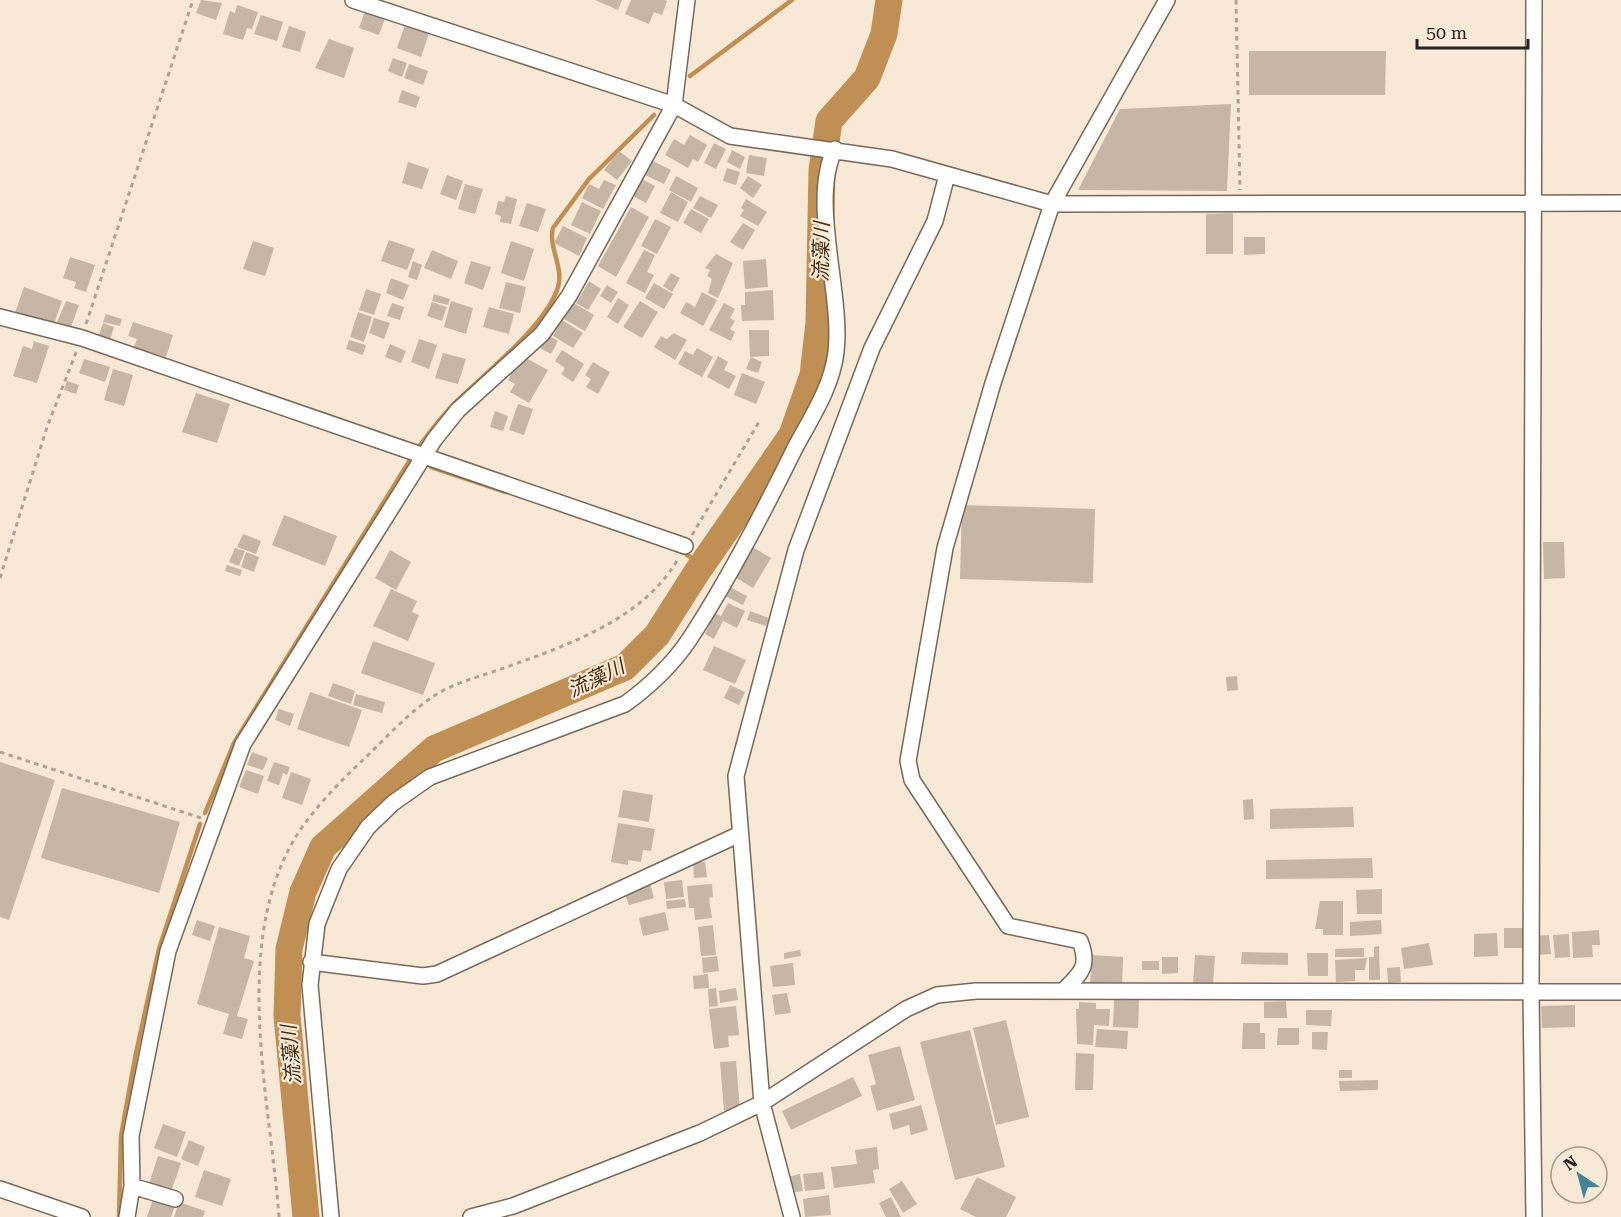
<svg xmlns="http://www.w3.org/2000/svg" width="1621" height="1217" font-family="'Roboto Serif','Noto Sans JP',serif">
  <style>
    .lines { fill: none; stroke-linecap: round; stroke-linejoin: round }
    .stream { stroke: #c08f53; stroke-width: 4.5 }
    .river { stroke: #c08f53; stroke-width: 27 }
    .building { fill: #c6b6a5 }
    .minor-casing { stroke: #776959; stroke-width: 18 }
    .path { stroke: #b0a395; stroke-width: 3; stroke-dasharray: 4.5 4.5; stroke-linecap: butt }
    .minor { stroke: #fff; stroke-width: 15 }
    .labels { text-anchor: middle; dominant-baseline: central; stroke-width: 4.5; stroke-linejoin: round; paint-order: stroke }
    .water-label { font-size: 20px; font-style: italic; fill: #432e13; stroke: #f8e8d6 }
  </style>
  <rect width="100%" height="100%" fill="#f8e8d6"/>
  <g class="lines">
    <!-- stream -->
    <path class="stream" d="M690 76 792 0
      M417 449C428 435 439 419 452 406 482 375 546 327 558 287 564 267 548 247 553 228L589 179 654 115
      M431 467 506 492
      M687 555 694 559 697 572
      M205 813 234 743 410 460
      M119 1217 121 1136 136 1053 159 949 200 824"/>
    <!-- river -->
    <path class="river" d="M306 1217 287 1016 289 949 303 892 323 847 434 749 625 667 657 635 697 572 792 435 813 375 819 323 822 170 829 121 867 78 884 34 889 0"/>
  </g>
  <!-- building -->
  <path class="building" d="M201 0 222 3 216 20 196 13Z
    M595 0H622L618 10Z
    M631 0H665L667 1 662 15 654 12 649 24 625 14Z
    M237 5 258 12 252 29 247 28 243 40 223 34 230 11 235 13Z
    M365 11 385 18 379 35 359 28Z
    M261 15 283 22 277 41 254 34Z
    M405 25 429 33 421 57 397 48Z
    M289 26 306 32 300 52 282 47Z
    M329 39 354 48 344 78 315 68Z
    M1249 51H1386L1385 95H1249Z
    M393 58 407 63 402 77 388 71Z
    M409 64 428 71 423 85 404 78Z
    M402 90 420 97 416 108 398 102Z
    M1231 104 1227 191 1078 190 1120 109Z
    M690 135 707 145 698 162 693 159 688 168 665 155 674 139 684 145Z
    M714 143 726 149 716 169 704 163Z
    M732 150 745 157 740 169 727 162Z
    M619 151 632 161 617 180 604 170Z
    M749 155 767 158 764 176 746 173Z
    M653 161 671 170 664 184 645 175Z
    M408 162 429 169 422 189 402 183Z
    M727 168 740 172 736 185 723 181Z
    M447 175 463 181 456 200 440 194Z
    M676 176 698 188 691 202 669 190Z
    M748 176 762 185 753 198 740 188Z
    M640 178 655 186 646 203 631 195Z
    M604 180 616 185 603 209 582 198 589 184 599 189Z
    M465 184 483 189 475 214 458 209Z
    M671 192 688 202 678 222 660 213Z
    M506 196 517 199 511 224 500 222 501 216 495 214 498 201 504 202Z
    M700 196 718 205 711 218 693 208Z
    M746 199 767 212 758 226 740 216 744 210 741 208Z
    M582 202 601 211 590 234 571 225Z
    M527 203 546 209 538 232 519 226Z
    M631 207 649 217 616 277 598 266Z
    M691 209 709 219 701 233 683 223Z
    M1233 213V254H1206V214Z
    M655 219 671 227 657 254 641 246Z
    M743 223 755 230 743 250 730 242Z
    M563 226 587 238 579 256 554 243Z
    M1244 237H1265V254L1244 255Z
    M389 240 415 249 407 270 381 261Z
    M253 241 274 248 265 276 243 269Z
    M511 241 534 249 524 281 501 273Z
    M432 250 458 261 451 279 424 268Z
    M644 250 655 255 647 272 654 275 645 293 626 283Z
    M716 254 733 263 718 298 708 293 712 279 707 276 710 270 705 268Z
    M70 257 95 265 86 292 74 288 76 282 63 278Z
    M766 259 768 287 745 289 743 261Z
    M413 261 422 265 417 280 408 277Z
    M471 261 491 267 483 290 464 283Z
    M671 273 680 278 672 292 663 286Z
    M391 278 409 285 403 300 386 293Z
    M589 281 601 289 588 310 576 303Z
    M506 282 526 287 520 313 499 308Z
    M654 283 673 294 664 309 645 298Z
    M607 285 618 292 611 303 600 296Z
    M24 287 62 301 53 327 15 313Z
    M366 289 381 294 374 315 359 310Z
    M773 290 774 320 742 321 741 305H745V292Z
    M702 292 717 300 703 326 680 313 686 302 695 307Z
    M434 294 450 299 448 305 432 301Z
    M618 298 629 305 618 324 607 317Z
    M66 301 79 305 71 327 57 322Z
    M451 301 473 308 466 334 444 327Z
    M640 301 658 312 642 338 623 327Z
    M432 302 447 307 442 321 427 316Z
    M392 303 404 307 400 320 387 316Z
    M574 303 594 315 585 331 564 319Z
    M724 303 735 309 730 318 735 321 730 329 735 332 731 341 709 330Z
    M489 307 514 314 509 334 483 327Z
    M358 312 372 317 364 342 350 337Z
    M106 314 122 319 120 326 103 322Z
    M374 318 390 323 384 339 369 333Z
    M562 320 583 333 573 348 553 336Z
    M133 322 173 335 166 357 134 347 137 339 128 336Z
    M103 323 114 327 108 346 97 342Z
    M749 330H769V356L750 357Z
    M674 333 687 340 675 360 654 347 661 336 667 339Z
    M548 335 558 341 551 354 540 348Z
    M419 339 437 345 429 369 411 362Z
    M349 340 366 345 363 355 346 349Z
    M34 341 49 346 37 383 13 376 23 346 32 349Z
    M390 344 406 351 401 363 385 357Z
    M697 348 713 357 702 377 678 364 685 351 693 355Z
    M562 350 584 364 573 382 561 374 565 368 555 361Z
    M443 353 466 359 458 384 435 378Z
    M522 356 548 370 529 403 510 392 515 384 508 380Z
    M718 356 728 362 724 370 736 376 729 389 707 377Z
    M751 357 762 362 758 373 746 369Z
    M84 359 110 367 105 382 79 373Z
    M593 362 610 372 598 394 586 387 591 379 585 375Z
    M113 369 133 375 124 406 104 400Z
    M742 373 765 382 756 404 734 395Z
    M67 381 79 385 76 394 64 390Z
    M196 393 230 404 217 443 182 432Z
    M518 404 533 409 524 435 509 430Z
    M495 411 508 416 503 431 490 427Z
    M962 505 1095 509 1093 583 960 579Z
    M284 515 337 536 325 566 272 545Z
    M243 534 261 541 256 554 237 547Z
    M1543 542H1564L1565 578 1544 579Z
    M749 545 771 558 753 588 731 575Z
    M235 548 245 551 239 566 229 562Z
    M390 550 411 562 396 590 375 578Z
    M246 552 259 557 254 572 241 567Z
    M227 565 242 570 240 576 225 571Z
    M730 587 747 596 743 605 725 596Z
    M391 589 417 601 412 612 419 615 408 641 373 626Z
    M728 603 745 611 737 628 723 621 714 639 705 634 715 613 721 616Z
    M750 611 769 618 766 626 747 620Z
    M373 641 435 663 423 695 361 673Z
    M714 646 746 660 735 684 703 670Z
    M1237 676 1238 690 1227 691 1226 677Z
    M333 683 355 691 351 704 328 696Z
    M730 685 745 692 739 705 724 698Z
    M310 692 362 710 349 747 297 729Z
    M356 694 385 702 382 713 353 705Z
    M279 709 294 714 290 726 275 720Z
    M252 752 268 758 263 770 247 765Z
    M0 762 55 780 9 920 0 917Z
    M274 762 290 767 287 775 283 773 279 785 267 781Z
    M246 770 264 776 258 794 239 787Z
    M291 772 311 779 302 805 282 798Z
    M62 788 180 822 159 893 41 858Z
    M623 790 653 795 649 822 618 817Z
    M1253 799 1254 819 1244 820 1243 800Z
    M1353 807 1354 827 1270 829V809Z
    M618 823 655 829 651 851 643 850 641 862 628 860V865L611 862Z
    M1372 858 1373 878 1266 879V860Z
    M705 862 707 877 694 878 693 863Z
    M682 880 684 897 666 899 664 882Z
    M650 883 654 898 629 905 624 891Z
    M712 884 713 897 709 898 712 918 695 920 694 908H689L687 886Z
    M1382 889V914H1357L1356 890Z
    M685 899 686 907 667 909 666 901Z
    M1320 901H1343V935H1323V929H1315Z
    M665 912 669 930 643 936 639 918Z
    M197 920 215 926 210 941 192 935Z
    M1381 920 1382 934 1350 936V922Z
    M713 925 716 955 701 956 698 927Z
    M219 927 250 936 244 958 254 961 237 1016 248 1019 242 1039 223 1034 229 1014 197 1004Z
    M1504 928H1523L1524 948H1504Z
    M1599 930 1600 945H1592L1593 957 1573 958 1572 932Z
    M1497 933 1498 956 1474 957V934Z
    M1569 934 1570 957 1555 958 1553 935Z
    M1549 935 1551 954 1536 955 1534 936Z
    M1429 943 1433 965 1404 969 1401 948Z
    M1379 946 1380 980H1369V957H1374V947Z
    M1364 948V957H1335V949Z
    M800 950 801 956 784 959V953Z
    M1242 952 1288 953V965L1241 964Z
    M1307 953H1328V976H1308Z
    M1092 955 1123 957 1122 986 1090 985Z
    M1195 955 1215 956 1213 984 1193 983Z
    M717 956 719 971 703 973 702 958Z
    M1162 957H1178V973L1162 974Z
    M1367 958 1365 970H1355V981L1336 982 1335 960Z
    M1142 961H1159V970H1142Z
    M793 963 795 985 773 987 770 966Z
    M1400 967 1401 982 1388 983 1387 968Z
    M708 974 709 988 694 989 693 976Z
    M716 988 718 1006 709 1007 708 989Z
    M736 988 738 1000 720 1003 719 991Z
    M787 993 791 1013 775 1015 772 995Z
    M1114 1000H1139L1138 1028 1113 1027Z
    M1286 1001 1287 1018H1264V1002Z
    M1079 1002 1096 1003V1009H1110L1109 1026 1094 1025 1093 1045 1077 1044 1076 1009H1079Z
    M1575 1005V1027L1542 1028 1541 1006Z
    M736 1006 739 1035 728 1036 729 1047 714 1049 709 1009Z
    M1306 1010H1332L1331 1026 1306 1025Z
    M1006 1020 1029 1117 996 1125 973 1028Z
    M1243 1023H1260V1033H1265V1049H1242Z
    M1278 1028H1299V1045H1277Z
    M1097 1029 1128 1031 1127 1049 1095 1047Z
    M970 1030 1005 1167 955 1180 920 1042Z
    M1312 1032H1328L1327 1050 1312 1049Z
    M900 1046 915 1100 877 1111 870 1086 876 1084 868 1055Z
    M1076 1053 1094 1054 1093 1090H1075Z
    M736 1061 740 1110 724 1111 720 1062Z
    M1339 1070H1352V1078H1339Z
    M853 1077 862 1096 791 1130 782 1111Z
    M1378 1080V1090L1340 1091 1339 1081Z
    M921 1105 928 1130 911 1135 909 1125 893 1130 889 1114Z
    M163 1124 186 1132 177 1157 154 1148Z
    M189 1140 205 1147 198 1166 181 1159Z
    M877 1147 879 1169 873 1170 875 1183 834 1188 831 1167 857 1164 855 1150Z
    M158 1156 181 1163 171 1192 149 1184Z
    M204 1170 231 1179 222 1206 195 1197Z
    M823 1172 825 1189 805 1191 803 1174Z
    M800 1174 803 1191 790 1193 787 1177Z
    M977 1177 1016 1197 1006 1217H976L960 1209Z
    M902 1181 917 1204 903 1213 889 1189Z
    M829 1195 831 1215 805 1217 803 1199Z
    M154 1196 176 1203 171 1217H147Z
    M891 1197 901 1217H886L879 1203Z
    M179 1202 205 1211 203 1217H174Z"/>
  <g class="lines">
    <!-- minor casing -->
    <g class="minor-casing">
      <path id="minor" d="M353 0 674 105 730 136 892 159 1052 204 1621 203
        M1534 0 1531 993 1534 1217
        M0 317 82 338 685 546
        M311 962 423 976 437 974 740 834
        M1063 991C1081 973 1090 967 1080 941L1008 926 912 780 908 761 945 548 993 383 1052 204 1167 0
        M132 1186 175 1199
        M0 1189 82 1217
        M127 1217 132 1186 131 1136 168 951 243 744 434 440 458 410 542 334 569 296 674 105 687 0
        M331 1217 310 985 317 924 339 869 368 827 393 803 430 777 625 704C650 686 672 665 689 640 729 579 763 513 795 448 811 418 832 387 836 352 843 294 809 200 835 149
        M471 1217 513 1206 700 1133 762 1103 906 1009 937 995 976 991 1621 992
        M792 1217 762 1103 736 776 796 550 872 348 935 221 947 175"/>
    </g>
    <!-- path -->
    <path class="path" d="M1236 0 1240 190
      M86 324 193 0
      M692 535 759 422
      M0 578 47 427 77 350
      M0 752 201 818
      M279 1217C270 1098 231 946 295 838 311 812 340 781 363 760 386 738 408 713 434 696 453 683 479 677 501 669 565 646 642 621 678 559"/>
    <!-- minor -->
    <use href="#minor" class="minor"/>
  </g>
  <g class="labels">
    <!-- water labels -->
    <g class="water-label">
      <text transform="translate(821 252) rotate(-89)">流藻川</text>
      <text transform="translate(596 678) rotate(-26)">流藻川</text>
      <text transform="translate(291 1055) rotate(-95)">流藻川</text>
    </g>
  </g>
  <!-- north arrow -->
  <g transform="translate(1579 1175) rotate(324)"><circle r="28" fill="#f8e8d6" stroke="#a5998c" stroke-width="1.5"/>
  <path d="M0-4.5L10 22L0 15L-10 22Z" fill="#438397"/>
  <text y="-9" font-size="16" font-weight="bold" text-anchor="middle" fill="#29231d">N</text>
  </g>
  <!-- scale -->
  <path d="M1417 39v9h111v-9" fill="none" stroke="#29231d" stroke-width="3"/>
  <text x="1426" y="39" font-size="18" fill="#29231d" stroke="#f8e8d6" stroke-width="4.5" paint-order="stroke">50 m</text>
</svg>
